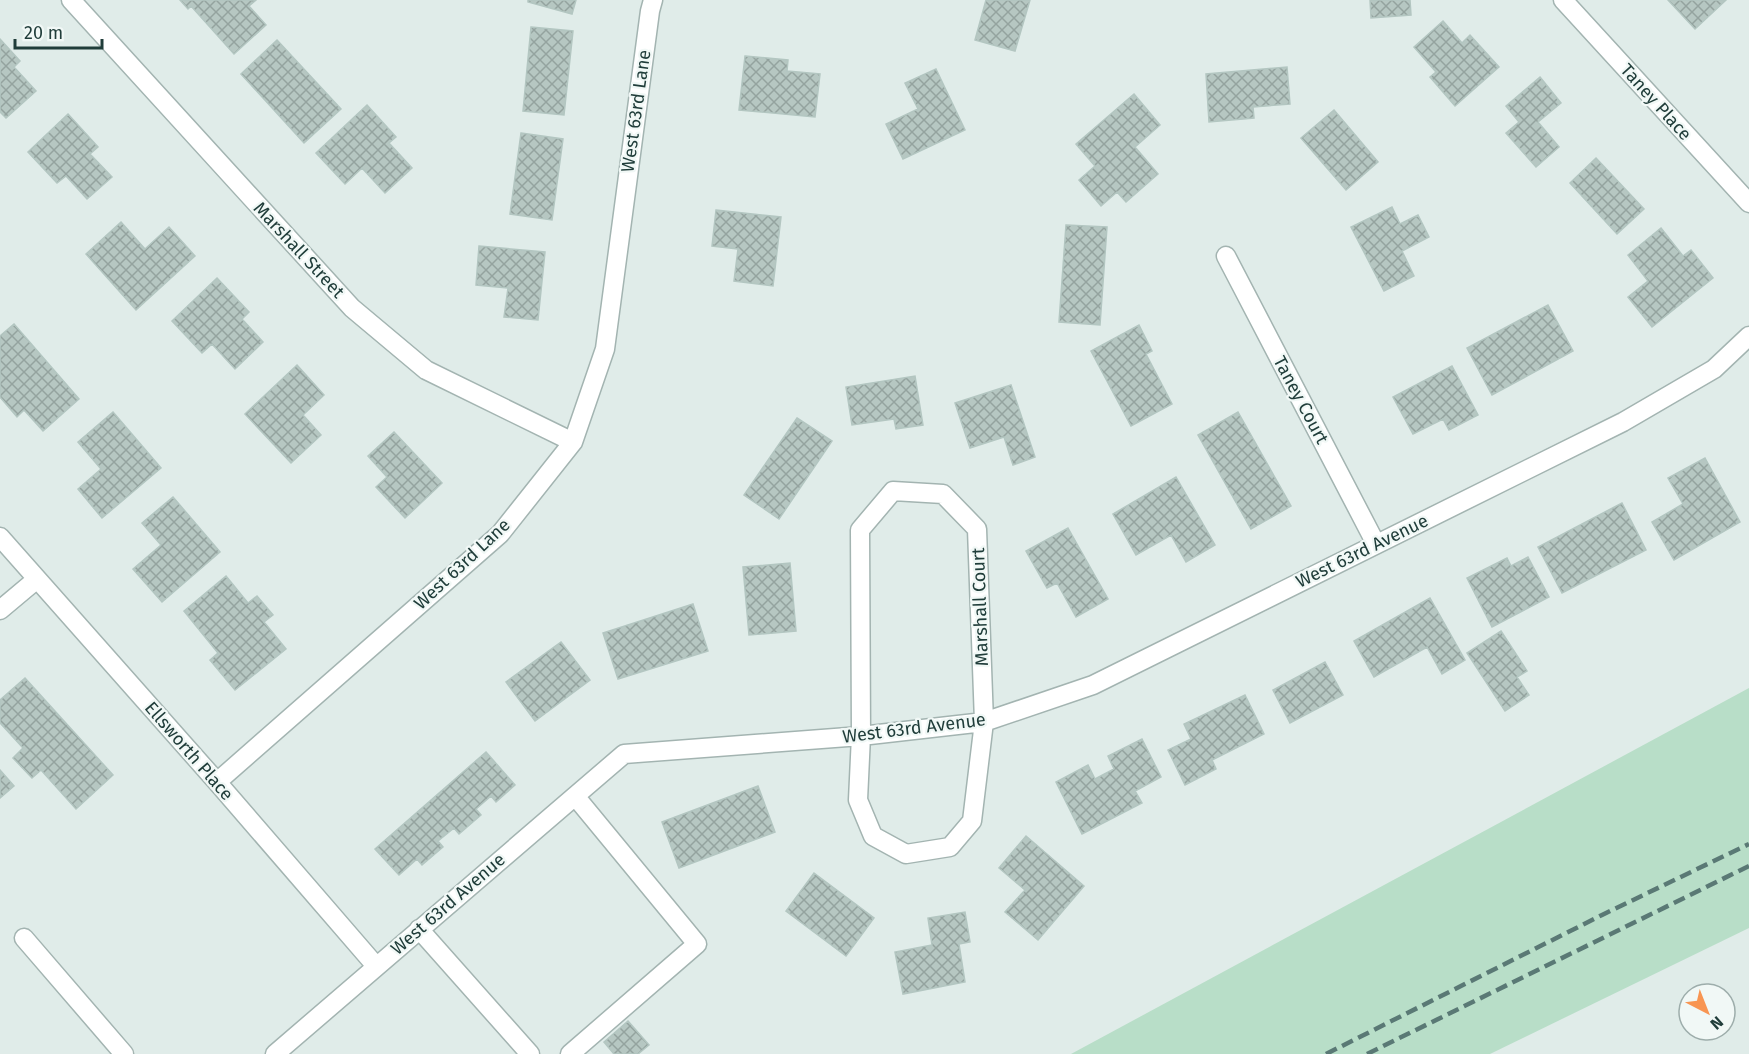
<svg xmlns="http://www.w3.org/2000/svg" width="1749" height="1054" font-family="'Fira Sans',sans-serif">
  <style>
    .grass { fill: #b8dec8 }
    .building { fill: url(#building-cross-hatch); stroke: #b3c6c1; stroke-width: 1.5 }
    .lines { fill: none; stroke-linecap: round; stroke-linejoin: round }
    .minor-casing { stroke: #a3b4b1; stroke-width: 21 }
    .minor { stroke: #fff; stroke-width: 18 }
    .rail { stroke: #5a7975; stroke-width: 4.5; stroke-dasharray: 12 6; stroke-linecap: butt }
    .labels { text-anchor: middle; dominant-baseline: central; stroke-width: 4.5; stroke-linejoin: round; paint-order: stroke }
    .street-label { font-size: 18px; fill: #203d3a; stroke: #f1f8f6 }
  </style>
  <defs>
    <pattern id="building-cross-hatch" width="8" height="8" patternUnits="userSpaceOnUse" patternTransform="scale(1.5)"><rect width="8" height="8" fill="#b6c7c2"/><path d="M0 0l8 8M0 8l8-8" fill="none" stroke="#94a39f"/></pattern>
  </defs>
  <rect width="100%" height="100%" fill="#e0ece9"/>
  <!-- grass -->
  <path class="grass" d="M1749 688V928L1490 1054H1071Z"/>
  <!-- building -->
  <path class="building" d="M180 0H256L249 6 266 25 234 54 191 6 188 9Z
    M528 0H576L572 14 528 2Z
    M986 0H1030L1015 51 975 40Z
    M1370 0H1410L1411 15 1371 18Z
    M1668 0H1726L1695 29Z
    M1443 21 1462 43 1470 35 1499 67 1455 106 1430 77 1436 72 1414 47Z
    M531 27 573 31 564 115 523 111Z
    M0 39 20 61 14 67 36 91 6 118 0 112Z
    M277 40 341 109 304 143 241 74Z
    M745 56 788 60 787 71 820 74 815 117 739 110Z
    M1287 67 1290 104 1253 107 1254 118 1209 122 1206 74Z
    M936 69 965 130 903 159 886 124 918 109 905 83Z
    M1540 77 1561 103 1538 122 1559 147 1536 167 1506 133 1519 122 1506 106Z
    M1134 94 1160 125 1135 147 1158 174 1126 202 1117 192 1101 206 1079 180 1095 166 1076 144Z
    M367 105 396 137 389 143 412 168 385 193 362 168 345 184 316 153Z
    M1334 110 1378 162 1346 190 1301 138Z
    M68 114 98 147 90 154 112 177 87 199 66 176 57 183 28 152Z
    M521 133 563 139 552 220 510 214Z
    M1596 158 1644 209 1617 234 1570 183Z
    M1392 207 1400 224 1418 215 1429 237 1402 251 1414 276 1384 291 1351 227Z
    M716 210 781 217 773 286 734 281 738 249 712 246Z
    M121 222 145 249 169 227 195 256 136 310 86 254Z
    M1066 225 1107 227 1100 325 1059 322Z
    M1661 228 1683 256 1691 250 1713 278 1652 327 1628 297 1648 281 1628 255Z
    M479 246 545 252 538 320 504 317 508 288 476 285Z
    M217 278 249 312 242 319 263 342 235 369 212 344 202 353 172 321Z
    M1548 305 1573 351 1492 395 1467 348Z
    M14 324 79 399 43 431 24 410 17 417 0 397V336Z
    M1139 325 1152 351 1146 354 1172 404 1131 426 1091 351Z
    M297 365 324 395 303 415 321 435 291 463 245 414Z
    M1452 366 1478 415 1449 430 1443 419 1413 434 1393 397Z
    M915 376 923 425 896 429 894 419 852 425 846 387Z
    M1011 385 1035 457 1013 465 1004 437 970 448 955 403Z
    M113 412 161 468 102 518 78 489 101 469 78 442Z
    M1238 412 1291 506 1251 529 1198 435Z
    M797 418 832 441 779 519 744 495Z
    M394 432 442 483 405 518 376 487 387 477 368 456Z
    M1705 458 1740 522 1674 560 1652 522 1683 504 1668 478Z
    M1176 477 1215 545 1186 562 1171 535 1136 555 1113 514Z
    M173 497 220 552 162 602 133 569 161 545 142 523Z
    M1622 503 1646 550 1562 593 1538 547Z
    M1068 528 1108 599 1076 617 1057 583 1047 588 1026 551Z
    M1528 557 1549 597 1492 627 1467 578 1507 558 1511 566Z
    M790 563 796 631 749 635 743 567Z
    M226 576 248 603 257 596 273 615 264 622 286 649 235 690 210 660 218 653 184 611Z
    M1430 598 1465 660 1442 674 1427 647 1374 677 1354 641Z
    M693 604 708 651 618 679 603 633Z
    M1501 631 1527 671 1517 677 1529 695 1505 711 1467 653Z
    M561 642 590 680 535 721 506 682Z
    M1325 662 1343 695 1290 723 1273 690Z
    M25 678 113 775 76 809 41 770 32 778 13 758 23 748 0 723V700Z
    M1245 695 1264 734 1212 760 1216 769 1185 785 1168 750 1191 739 1184 724Z
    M1142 739 1161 777 1135 791 1142 803 1082 834 1056 782 1088 765 1095 779 1114 769 1108 756Z
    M486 752 515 785 496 802 491 796 476 809 481 815 459 834 454 828 438 841 443 847 422 865 417 859 399 875 375 849Z
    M0 770 14 786 0 798Z
    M758 786 775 832 679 868 662 822Z
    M1026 836 1084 886 1038 940 1005 912 1025 890 999 868Z
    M814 873 874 918 846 956 786 911Z
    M965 912 970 942 959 944 965 982 903 994 895 952 932 945 928 918Z
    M628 1021 649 1045 638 1054H614L604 1042Z"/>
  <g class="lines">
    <!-- minor casing -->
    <g class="minor-casing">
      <path id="minor" d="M71 0 352 308 426 370 573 442
        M1563 0 1749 203
        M1226 256 1376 544
        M893 491 943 494 977 529 984 722 972 821 950 847 906 854 873 836 858 800 861 736 860 530Z
        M0 537 217 782 376 966
        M0 610 37 579
        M217 782 500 534 573 442 605 349 650 11 653 0
        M419 929 530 1054
        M24 938 124 1054
        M275 1054 624 754 861 736 984 722 1093 685 1623 422 1714 369 1749 336
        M570 1054 697 944 575 796"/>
    </g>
    <!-- minor -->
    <use href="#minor" class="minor"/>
    <!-- rail -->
    <path class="rail" d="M1326 1054 1602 915 1749 844
      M1367 1054 1749 866"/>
  </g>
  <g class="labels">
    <!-- street labels -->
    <g class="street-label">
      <text transform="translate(1656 102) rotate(48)">Taney Place</text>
      <text transform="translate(636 111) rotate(-82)">West 63rd Lane</text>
      <text transform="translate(299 250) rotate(47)">Marshall Street</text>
      <text transform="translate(1301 400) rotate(62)">Taney Court</text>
      <text transform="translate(1362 551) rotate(-26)">West 63rd Avenue</text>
      <text transform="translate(462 564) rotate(-43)">West 63rd Lane</text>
      <text transform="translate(980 607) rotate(-92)">Marshall Court</text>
      <text transform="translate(914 728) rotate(-7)">West 63rd Avenue</text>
      <text transform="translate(189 751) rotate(49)">Ellsworth Place</text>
      <text transform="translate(448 904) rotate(-41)">West 63rd Avenue</text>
    </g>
  </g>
  <!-- north arrow -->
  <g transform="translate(1707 1012) rotate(138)"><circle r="28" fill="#f1f8f6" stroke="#9dadab" stroke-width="1.5"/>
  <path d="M0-4.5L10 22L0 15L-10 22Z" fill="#f89552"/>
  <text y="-9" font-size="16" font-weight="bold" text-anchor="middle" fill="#203d3a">N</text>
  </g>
  <!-- scale -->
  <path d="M15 39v9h87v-9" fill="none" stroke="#203d3a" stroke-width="3"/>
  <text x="24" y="39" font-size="18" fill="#203d3a" stroke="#f1f8f6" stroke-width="4.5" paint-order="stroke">20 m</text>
</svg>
